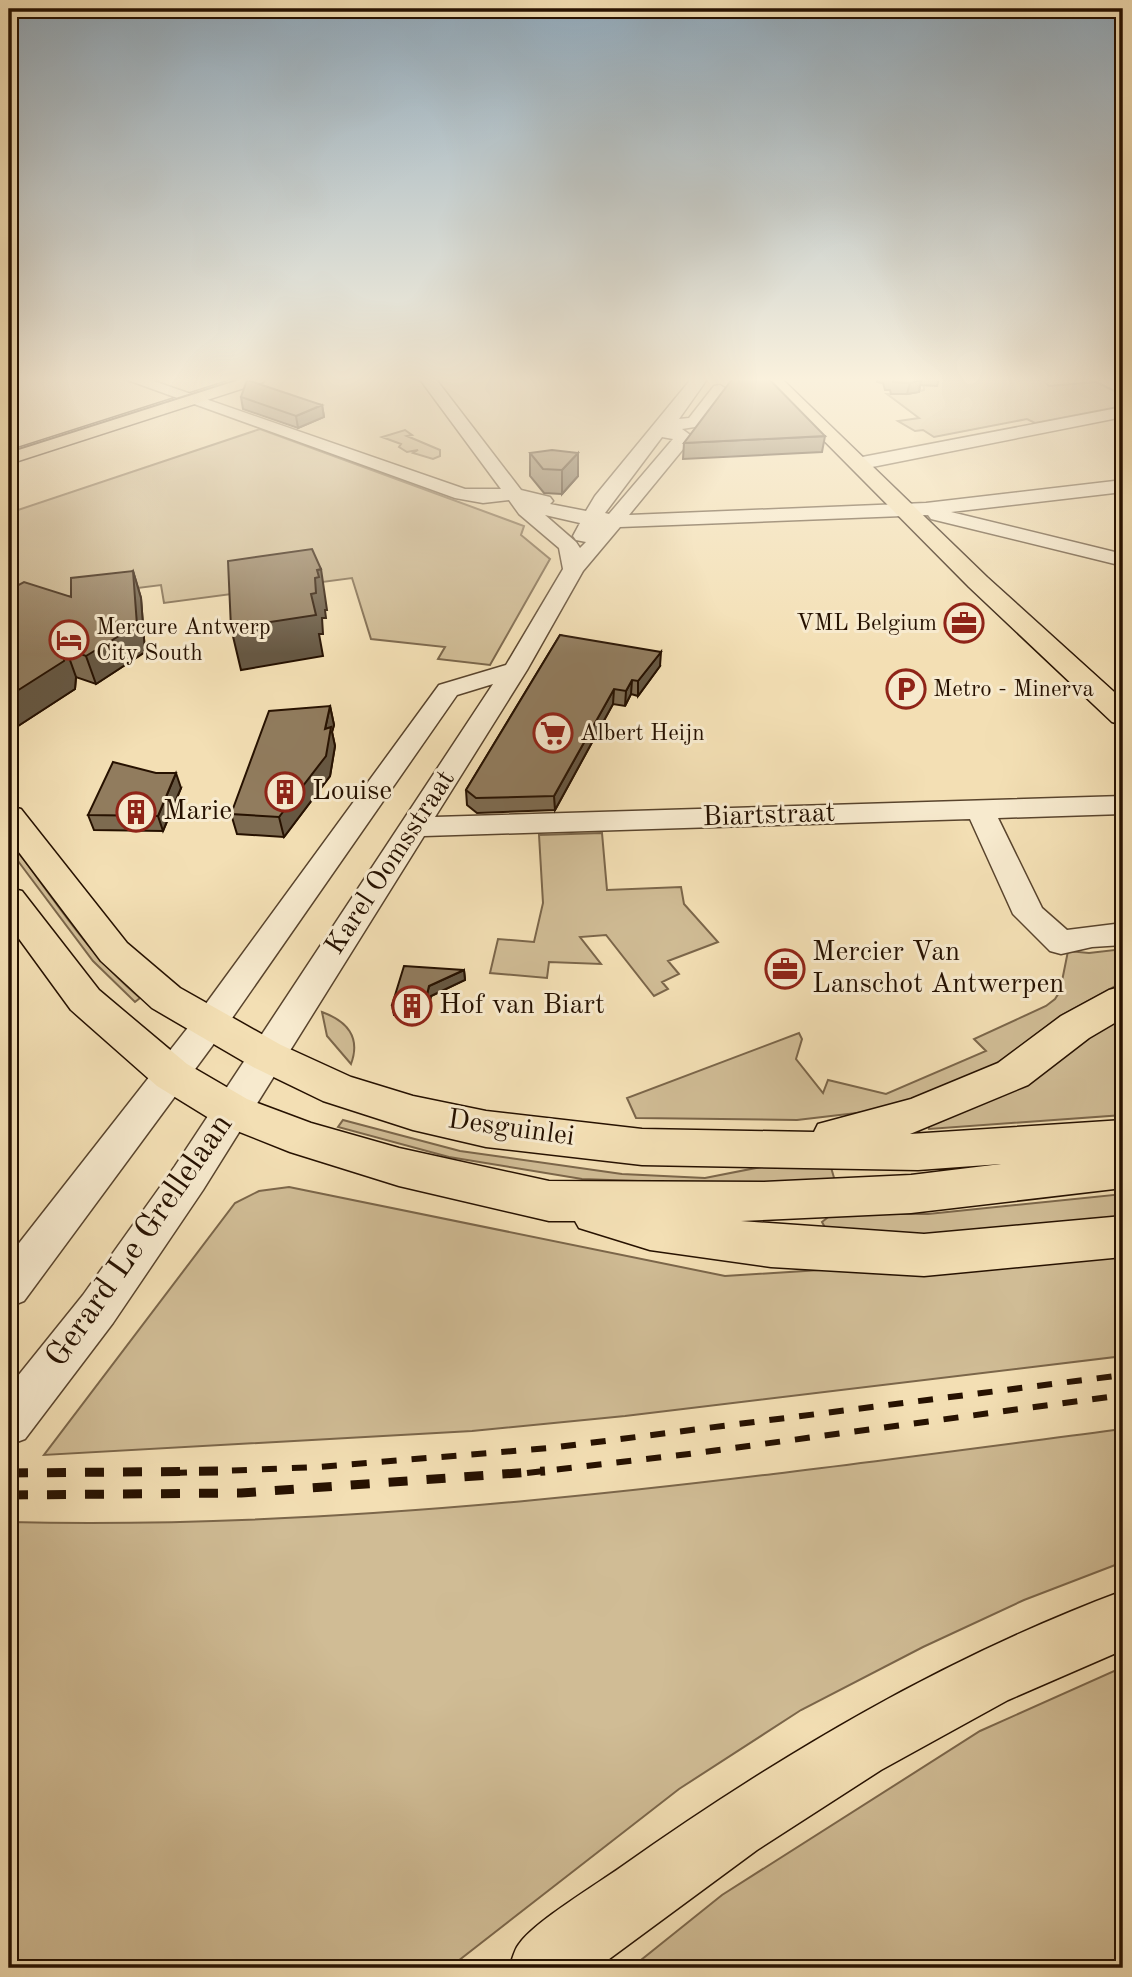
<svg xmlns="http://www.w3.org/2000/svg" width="1132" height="1977" font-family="'Old Standard TT',serif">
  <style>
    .green { fill: #d0bc95; stroke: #7b664a; stroke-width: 2 }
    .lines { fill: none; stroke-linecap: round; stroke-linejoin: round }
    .minor-casing { stroke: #59442d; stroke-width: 3 }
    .major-casing { stroke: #261100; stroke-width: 3 }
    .highway-casing { stroke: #261100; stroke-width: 3 }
    .minor { fill: #f7eace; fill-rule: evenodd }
    .major { fill: #f3dfb4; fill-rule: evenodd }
    .highway { fill: #f3dfb4; fill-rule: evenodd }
    .tram { stroke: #261100; stroke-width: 2 }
    .rail-far1 { stroke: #261100; stroke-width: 6; stroke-dasharray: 15 15; stroke-linecap: butt }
    .rail { stroke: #261100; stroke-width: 9; stroke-dasharray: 19 19; stroke-linecap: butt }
    .wall { fill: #7d6b51; stroke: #261100; stroke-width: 2 }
    .shaded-wall { fill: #665742; stroke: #261100; stroke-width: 2 }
    .building { fill: #917c5e; stroke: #261100; stroke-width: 2 }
    .labels { text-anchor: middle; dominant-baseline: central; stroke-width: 6; stroke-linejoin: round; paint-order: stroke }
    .far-poi-label { font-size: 23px; fill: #261100; stroke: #f7eace; text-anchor: start }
    .poi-label { font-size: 28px; fill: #261100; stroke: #f7eace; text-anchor: start }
    .street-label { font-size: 28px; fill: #261100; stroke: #f7eace }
    .near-street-label { font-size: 33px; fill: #261100; stroke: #f7eace }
  </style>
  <rect width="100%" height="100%" fill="#f3dfb4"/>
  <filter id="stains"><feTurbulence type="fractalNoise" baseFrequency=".00286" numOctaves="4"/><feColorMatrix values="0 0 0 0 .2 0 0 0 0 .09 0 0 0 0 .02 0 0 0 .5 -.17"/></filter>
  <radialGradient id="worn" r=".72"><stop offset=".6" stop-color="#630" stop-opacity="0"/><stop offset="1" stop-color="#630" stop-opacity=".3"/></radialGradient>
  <!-- green -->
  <path class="green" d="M1040 378 1049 386 1096 382 1123 395V406L1035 423 1027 419 934 437 923 430 915 431 898 421 919 418 887 394H907L924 390 923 379Z
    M260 429 524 526 521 535 550 559 490 665 438 659 445 647 371 639 352 578 164 603 161 585 9 604V513Z
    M405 430 412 435 407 436 440 450V456L433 459 413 453 418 450 407 452 399 447 401 444 382 437Z
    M602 833 607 890 681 887 684 904 718 942 668 961 679 974 662 982 668 989 654 996 606 935 580 937 601 964 549 962 547 978 490 973 498 939 534 942 543 903 539 835Z
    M9 840C52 895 86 953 140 998L135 1002 93 961 9 849Z
    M1123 949V982L1062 1015 982 1075 882 1110 797 1120 636 1118 627 1098 799 1033 802 1039 796 1059 823 1093 828 1080 886 1094 986 1051 974 1039 1046 1006 1055 999 1060 991 1068 951 1089 953Z
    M322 1012C347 1021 361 1037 351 1064L327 1036Z
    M1123 1014V1115L929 1129 927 1121Z
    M343 1120 460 1151 622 1174 705 1178 766 1166 830 1164 837 1188 582 1179 449 1157 338 1127Z
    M289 1187 725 1276 1123 1251V1356L625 1416 472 1431 44 1455 235 1203 259 1191Z
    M1123 1194V1225L971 1236 828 1233 822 1222 832 1214H928Z
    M1123 1429V1562L1024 1600 923 1647 801 1710 679 1789 449 1968H9V1522C383 1531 753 1477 1123 1429Z
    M1123 1667V1968H631L722 1895 980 1731Z"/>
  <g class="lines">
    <!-- minor casing -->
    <g class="minor-casing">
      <path id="minor" d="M122 378H145L465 489H501L419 378H435L521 490 550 497 553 501 550 504 586 511 595 496 692 378H708L679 419 689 418 714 386 720 385 728 390 701 426 682 429 693 437 629 515 926 503 1123 480V492L951 512 1123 554V566L931 519 928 515 620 527 583 571 527 670 435 817 1123 796V814L998 818 1042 908 1067 930 1123 923V945L1092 947 1061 954 1050 951 1013 914 970 819 424 836 203 1190 113 1323 25 1439 9 1445V1387L83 1295 175 1166 493 684 457 695 221 1034 24 1301 9 1307V1256L197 1016 439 685 506 665 563 569 559 548 519 514 509 500 483 503 455 498ZM662 437 673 439 609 514 605 513ZM545 515 580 523 573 536 576 540 586 542 580 548 576 542Z
        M1123 407V417L857 470 848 464 857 458Z"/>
    </g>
    <!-- major casing -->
    <g class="major-casing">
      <path id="major" d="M238 378H265L263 382 9 464V451Z
        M762 378H781L987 577 1123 700V725L1112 722 969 587Z
        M9 806 21 809 127 943 180 988 281 1045 351 1077 413 1096 486 1111 642 1129 814 1132 818 1124 911 1099 998 1063 1061 1016 1109 990 1123 986V1018L1089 1038 1028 1085 910 1134 1123 1120V1188L911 1213 741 1221 924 1234 1123 1216V1257L924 1276 771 1267 650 1250 579 1228 575 1221H549L399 1186 290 1152 217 1123 157 1086 71 1010 9 925V888L22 891 99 990 187 1064 247 1099 311 1123 399 1148 549 1181 764 1182 911 1175 1001 1164 918 1170 642 1165 486 1147 413 1130 323 1101 253 1067 152 1008 101 961 9 839Z"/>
    </g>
    <!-- highway casing -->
    <g class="highway-casing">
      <path id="highway" d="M1123 1591V1650L1008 1700 881 1770 757 1850 597 1968H509C512 1961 514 1950 519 1944 534 1922 597 1884 621 1867 778 1756 943 1658 1123 1591Z"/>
    </g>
    <!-- minor -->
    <use href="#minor" class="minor"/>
    <!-- major -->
    <use href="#major" class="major"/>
    <!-- highway -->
    <use href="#highway" class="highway"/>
    <!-- tram -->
    <path class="tram" d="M9 452 242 378"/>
    <!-- rail-far1 -->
    <path class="rail-far1" d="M172 1473 318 1467 550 1448 1123 1375
      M527 1473 689 1454 1123 1395"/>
    <!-- rail -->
    <path class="rail" d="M9 1473 231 1471
      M9 1495 241 1493 545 1471"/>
  </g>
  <!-- wall -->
  <path class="wall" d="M877 378H939L937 386 920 385 919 392 907 394H891L890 390H885L883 383 877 382Z
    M241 397 322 405 324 417 298 428 243 409Z
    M825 436 822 452 683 459 684 443Z
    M530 453H578V476L562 494 544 493 530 476Z
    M133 571 141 598 145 652 96 684 76 677 75 689 18 726 9 723V590L71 597Z
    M560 635 660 666 638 696 631 694 625 706 613 704 555 810 477 813 467 805 466 790Z
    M330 706 334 725 332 732 335 746 330 776 284 837 237 834 231 814Z
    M181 788 163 831 94 830 88 815Z
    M464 970 465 980 431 996 426 1017 394 1015 392 1005Z"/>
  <!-- shaded-wall -->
  <path class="shaded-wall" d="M921 380 919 392 907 394 910 383Z
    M322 405 324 417 298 428 296 416Z
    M578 453V476L562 494V470Z
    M321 569 327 610H325L326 618H322L323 634H319L323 656 241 670 231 628 315 578 317 570Z
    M133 571 141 598 145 652 96 684 86 656Z
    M66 649 76 677 75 689 18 726 9 705V696Z
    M661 652 660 666 638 696V681Z
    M632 680 631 694 625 706 626 691Z
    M614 689 613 704 555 810 554 796Z
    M330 706 334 725 332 732 335 746 330 776 284 837 279 817 325 729Z
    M176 773 181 788 163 831 158 816Z
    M464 970 465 980 431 996 426 1017 424 1007 429 986Z"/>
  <!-- building -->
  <path class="building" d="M733 378H768L825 436 684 443Z
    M887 378H921V380L910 383 893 382V378Z
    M247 380 322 405 296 416 241 397Z
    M552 450 578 453 562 470 543 469 530 453Z
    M312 549 321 569 317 570 319 577 315 578 316 593 311 594 316 615 231 628 228 561Z
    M133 571 137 625 86 656 66 649 64 661 9 696V590L24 582 71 597V578Z
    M560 635 661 652 638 681 632 680 626 691 614 689 554 796 476 798 466 790Z
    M330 706 325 729 331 727 326 756 279 817 231 814 269 711Z
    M113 762 156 773H176L158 816 88 815Z
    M404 966 464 970 429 986 424 1007 392 1005Z"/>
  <!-- sky -->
  <linearGradient id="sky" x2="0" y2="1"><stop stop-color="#90a9bb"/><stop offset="0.58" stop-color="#faf1dd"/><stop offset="1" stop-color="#faf1dd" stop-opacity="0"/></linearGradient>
  <rect width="1132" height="654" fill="url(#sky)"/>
  <!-- icons -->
  <defs>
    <g id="office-ring" transform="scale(2.0125)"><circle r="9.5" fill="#f7eace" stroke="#8f2418" stroke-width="1.5"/><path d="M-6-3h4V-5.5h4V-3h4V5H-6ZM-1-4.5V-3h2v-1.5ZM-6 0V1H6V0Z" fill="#8f2418"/></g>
    <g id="hotel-ring" transform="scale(2.0125)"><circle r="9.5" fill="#f7eace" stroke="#8f2418" stroke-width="1.5"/><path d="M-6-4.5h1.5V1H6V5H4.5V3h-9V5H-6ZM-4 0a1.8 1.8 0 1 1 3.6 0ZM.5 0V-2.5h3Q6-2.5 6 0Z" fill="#8f2418"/></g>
    <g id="parking-ring" transform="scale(2.0125)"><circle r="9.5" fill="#f7eace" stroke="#8f2418" stroke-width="1.5"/><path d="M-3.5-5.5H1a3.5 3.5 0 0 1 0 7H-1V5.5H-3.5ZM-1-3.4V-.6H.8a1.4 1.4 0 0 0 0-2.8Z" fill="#8f2418"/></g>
    <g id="supermarket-ring" transform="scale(2.0125)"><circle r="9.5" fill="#f7eace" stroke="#8f2418" stroke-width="1.5"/><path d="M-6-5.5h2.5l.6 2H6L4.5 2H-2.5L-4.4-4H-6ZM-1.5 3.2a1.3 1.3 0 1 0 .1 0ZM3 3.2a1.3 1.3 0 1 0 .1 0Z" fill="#8f2418"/></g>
    <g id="building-ring" transform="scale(2.0125)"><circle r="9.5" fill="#f7eace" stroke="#8f2418" stroke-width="1.5"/><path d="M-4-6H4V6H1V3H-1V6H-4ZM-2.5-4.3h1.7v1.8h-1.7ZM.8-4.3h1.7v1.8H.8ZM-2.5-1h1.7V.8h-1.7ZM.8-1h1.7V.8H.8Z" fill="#8f2418"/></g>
  </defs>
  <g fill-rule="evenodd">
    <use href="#office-ring" x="964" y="623"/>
    <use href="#hotel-ring" x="69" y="640"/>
    <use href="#parking-ring" x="906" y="689"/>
    <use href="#supermarket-ring" x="553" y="733"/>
    <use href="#building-ring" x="285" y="792"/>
    <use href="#building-ring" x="136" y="812"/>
    <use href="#office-ring" x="785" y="969"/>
    <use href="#building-ring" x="412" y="1006"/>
  </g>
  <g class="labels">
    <!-- far-poi labels -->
    <g class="far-poi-label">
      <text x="937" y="623" text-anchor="end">VML Belgium</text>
      <text x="96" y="627">Mercure Antwerp<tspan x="96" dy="26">City South</tspan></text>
      <text x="933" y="689">Metro - Minerva</text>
      <text x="580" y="733">Albert Heijn</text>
    </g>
    <!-- poi labels -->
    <g class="poi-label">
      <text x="312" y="792">Louise</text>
      <text x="163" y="812">Marie</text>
      <text x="812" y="953">Mercier Van<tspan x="812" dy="32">Lanschot Antwerpen</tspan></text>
      <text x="439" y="1006">Hof van Biart</text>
    </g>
    <!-- street labels -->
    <g class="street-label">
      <text transform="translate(769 816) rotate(-2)">Biartstraat</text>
      <text transform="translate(391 863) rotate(-57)">Karel Oomsstraat</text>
      <text transform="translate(511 1129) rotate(8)">Desguinlei</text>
    </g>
    <!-- near-street labels -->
    <g class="near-street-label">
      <text transform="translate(140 1241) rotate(-55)">Gerard Le Grellelaan</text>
    </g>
  </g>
  <!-- margin -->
  <rect width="1132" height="1977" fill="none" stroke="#f3dfb4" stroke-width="35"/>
  <rect x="10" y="10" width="1111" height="1956" fill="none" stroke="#261100" stroke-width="3.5"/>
  <rect x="18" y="18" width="1097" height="1942" fill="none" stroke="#261100" stroke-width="2"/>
  <rect width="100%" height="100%" filter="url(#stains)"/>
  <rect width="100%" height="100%" fill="url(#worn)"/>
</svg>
